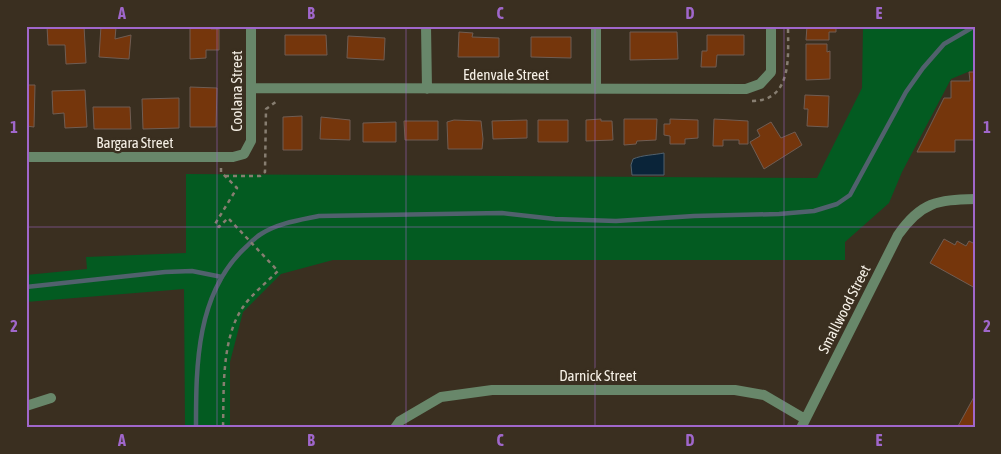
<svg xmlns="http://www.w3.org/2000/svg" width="1001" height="454" font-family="'Asap Condensed',sans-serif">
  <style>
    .green { fill: #035b21 }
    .water { fill: #0a2439; stroke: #51616d }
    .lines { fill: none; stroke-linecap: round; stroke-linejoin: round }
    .stream { stroke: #51616d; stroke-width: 4.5 }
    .building { fill: #75360c; stroke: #705d53 }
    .path { stroke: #877e71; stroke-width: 2.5; stroke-dasharray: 4 4; stroke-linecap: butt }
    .minor { stroke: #68876a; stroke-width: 10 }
    .grid { fill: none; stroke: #a067cb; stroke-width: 1; stroke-opacity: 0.55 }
    .labels { text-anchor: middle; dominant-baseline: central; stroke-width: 5; stroke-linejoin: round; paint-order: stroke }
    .street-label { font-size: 15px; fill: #f6f0e6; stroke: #3a2f20 }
    .neatline { fill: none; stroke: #a067cb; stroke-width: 2 }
    .grid-label { font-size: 16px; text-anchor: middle; font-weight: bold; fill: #a067cb }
  </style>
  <rect width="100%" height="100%" fill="#3a2f20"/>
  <!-- green -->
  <path class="green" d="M863 26H975V69L951 79 902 172 889 203 845 242V260H333L281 274 243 312 230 362V428H185L184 289 26 302V275L87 269 86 257 186 253V174L817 178 862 88Z"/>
  <!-- water -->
  <path class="water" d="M664 153V175H632L631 165 633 159C642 155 654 155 664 153Z"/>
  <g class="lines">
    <!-- stream -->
    <path class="stream" d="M26 287 165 272 192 271 222 277
      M196 428C196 365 196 292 247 246 251 242 256 237 261 234 278 223 300 220 319 216L502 213 555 219 616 221 694 216 779 214 814 211 837 204 850 195 906 92 923 68 944 44 975 26"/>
  </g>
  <!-- building -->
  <path class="building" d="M47 26H84L86 63 66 64 65 45H48Z
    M101 26 116 27 115 39 131 35 129 59 99 57Z
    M190 26H211V29H219V50H206V58L190 59Z
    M807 26H836V32H829V40H806Z
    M459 32 473 33 472 37 499 38V57H458Z
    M630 32H677L678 59 630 60Z
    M285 35H326L327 55H285Z
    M707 35H744V55H717L716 67H701L702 51H707Z
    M348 36 385 38 384 60 347 58Z
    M531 37H571V58L531 57Z
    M806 44H827V52L830 51V79L806 80Z
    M969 72H975V140H955V152H917L944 98H951V81H970Z
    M26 85H35L34 127 26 126Z
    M190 87 217 88 216 127H190Z
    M85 90 87 127 65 128 64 113 53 114 52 91Z
    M805 95 829 96 828 127 807 126 808 109H804Z
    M179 98V128L143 129 142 99Z
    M93 107H130L131 129H94Z
    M302 116V150H283V117Z
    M321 117 350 120V140L320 139Z
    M601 119V121H612L613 140 586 141V120Z
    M624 119H657L656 140 637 141 636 144 624 145Z
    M670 119 698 120V138L685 139V144H670V136L664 135V124H670Z
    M714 119 748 121V144H739V140H723V146H713Z
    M454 120 481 121 483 139 482 149H448L447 122Z
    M527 120V138L493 139 492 121Z
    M538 120H568V142H538Z
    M404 121H438V140H405Z
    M396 122V142H363V123Z
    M771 122 781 138 795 132 802 145 764 169 750 142 760 136 757 130Z
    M944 239 955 245 957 241 966 246 969 241 975 244V288L930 263Z
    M975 395V428H957Z"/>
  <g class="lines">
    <!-- path -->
    <path class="path" d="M752 101C793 101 788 55 788 26
      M221 168V172L237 188 215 224 219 227 228 218 278 271C267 282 252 294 243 307 221 339 224 390 223 428
      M225 176H260L265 172 266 109 277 101"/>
    <!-- minor -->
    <path class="minor" d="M426 26 427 89
      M251 88 746 89 760 84 771 72V26
      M596 89V26
      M26 157H233L244 154 251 141V26
      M26 406 51 398
      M395 428 400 421 441 397 492 390H735L764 395 805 419
      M801 428 898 235C921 202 937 200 975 199"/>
  </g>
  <!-- grid -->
  <path class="grid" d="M217 26V428M406 26V428M595 26V428M784 26V428M26 227H975"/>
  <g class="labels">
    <!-- street labels -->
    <g class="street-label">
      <text x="506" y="74">Edenvale Street</text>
      <text transform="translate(236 91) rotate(-90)">Coolana Street</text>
      <text x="135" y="142">Bargara Street</text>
      <text transform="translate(844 309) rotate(-63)">Smallwood Street</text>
      <text x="598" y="375">Darnick Street</text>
    </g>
  </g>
  <!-- border -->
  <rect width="1001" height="454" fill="none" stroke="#3a2f20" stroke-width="55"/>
  <rect x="28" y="28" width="946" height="398" class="neatline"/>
  <g class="grid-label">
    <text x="122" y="19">A</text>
    <text x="311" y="19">B</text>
    <text x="500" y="19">C</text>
    <text x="690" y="19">D</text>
    <text x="879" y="19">E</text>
    <text x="14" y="133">1</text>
    <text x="987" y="133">1</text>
    <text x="14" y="332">2</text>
    <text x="987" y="332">2</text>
    <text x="122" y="446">A</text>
    <text x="311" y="446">B</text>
    <text x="500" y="446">C</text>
    <text x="690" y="446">D</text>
    <text x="879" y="446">E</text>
  </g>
</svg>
